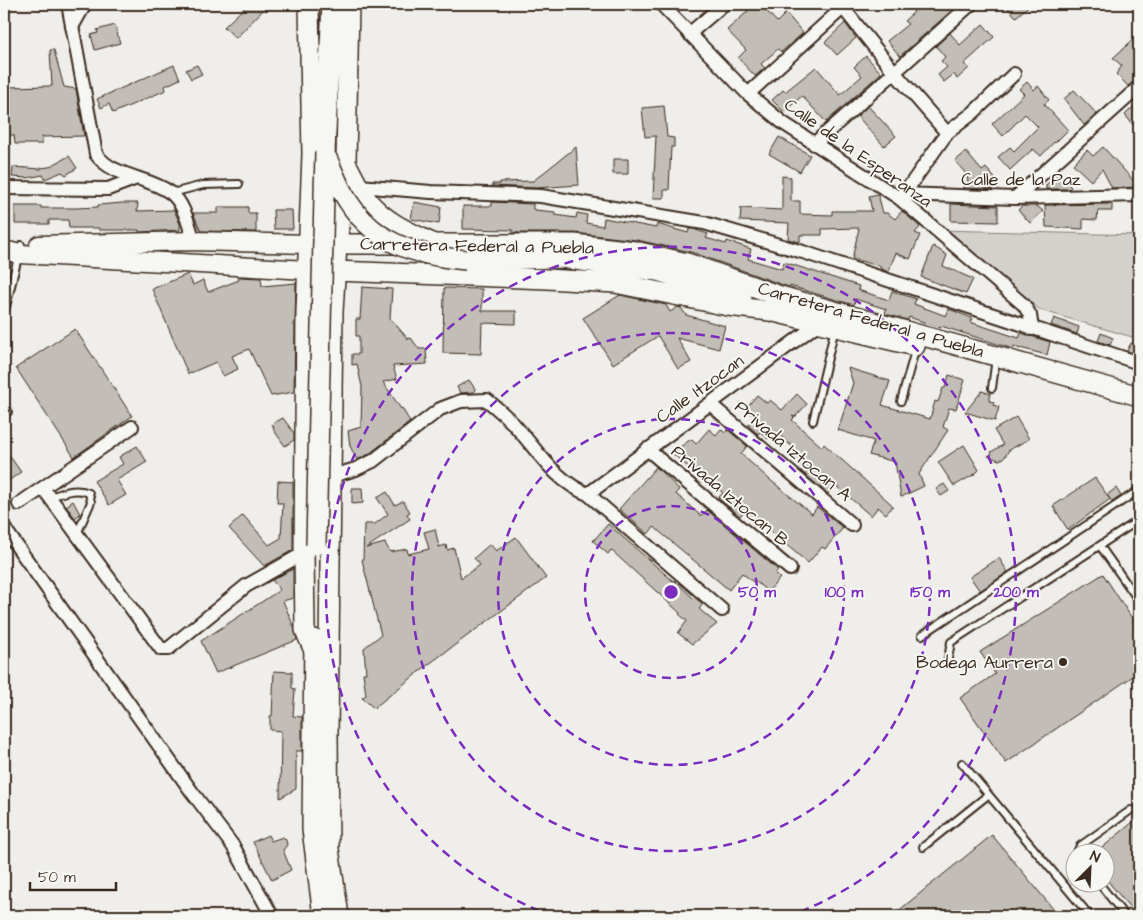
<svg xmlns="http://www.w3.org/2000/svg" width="1143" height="920" font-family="'Architects Daughter',sans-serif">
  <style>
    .green { fill: #d4d1cc; stroke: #887e75 }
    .building { fill: #c2bdb7; stroke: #3b2a1e }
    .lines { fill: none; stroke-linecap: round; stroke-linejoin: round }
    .service-casing { stroke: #3b2a1e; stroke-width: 10 }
    .minor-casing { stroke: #3b2a1e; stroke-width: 16 }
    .secondary-casing { stroke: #3b2a1e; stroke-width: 21 }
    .primary-casing { stroke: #3b2a1e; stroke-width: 22 }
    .service { stroke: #f6f6f2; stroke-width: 6 }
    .minor { stroke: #f6f6f2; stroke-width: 12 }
    .secondary { stroke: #f6f6f2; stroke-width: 18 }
    .primary { stroke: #f6f6f2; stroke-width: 19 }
    .primary-bridge-casing { stroke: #3b2a1e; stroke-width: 22; stroke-linecap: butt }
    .primary-bridge { stroke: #f6f6f2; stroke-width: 19 }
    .ring { fill: none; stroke: #7b2cbf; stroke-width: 2.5; stroke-dasharray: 9 6 }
    .poi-dot { fill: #3b2a1e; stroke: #f6f6f2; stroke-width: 2 }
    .labels { text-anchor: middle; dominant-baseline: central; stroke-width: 4; stroke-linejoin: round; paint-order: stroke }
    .street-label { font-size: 18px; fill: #3b2a1e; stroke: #f6f6f2 }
    .poi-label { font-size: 18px; fill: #3b2a1e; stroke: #f6f6f2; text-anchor: end }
    .centre { fill: #7b2cbf; stroke: #f6f6f2; stroke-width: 2.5 }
    .ring-label { font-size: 15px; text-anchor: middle; font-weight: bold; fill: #7b2cbf; stroke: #f6f6f2; stroke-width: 4; stroke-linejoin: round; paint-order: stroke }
  </style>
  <rect width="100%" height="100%" fill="#efeeea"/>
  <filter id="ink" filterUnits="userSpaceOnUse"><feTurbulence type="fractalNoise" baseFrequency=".02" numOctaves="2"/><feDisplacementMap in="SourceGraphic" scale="10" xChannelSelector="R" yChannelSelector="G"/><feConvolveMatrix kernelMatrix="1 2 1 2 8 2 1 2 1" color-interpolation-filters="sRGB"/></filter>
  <g filter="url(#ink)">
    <!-- green -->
    <path class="green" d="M939 230 1139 235V339L1040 310Z"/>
    <!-- building -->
    <path class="building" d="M248 4H269L236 38 224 27Z
      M741 4H760L777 22 786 13 803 33 781 52 778 49 761 64 765 68 755 76 738 58 746 50 727 30 748 11Z
      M917 4H942L950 12 900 56 887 41 908 24 904 21 914 12 911 9Z
      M1004 4H1031L1016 17Z
      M845 23 856 38 837 55 825 42Z
      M983 24 994 37 964 64 969 68 957 79 954 74 944 82 938 75 947 67 941 61 945 57 936 46 950 33 960 45Z
      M115 25 120 43 95 50 91 35 98 33 97 30Z
      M1139 34V79L1134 81 1128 86 1116 74 1122 66 1113 58Z
      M50 50H54L64 87 76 89 84 136 42 137V144H15L14 135H4V87L52 86Z
      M866 56 881 73 826 122 802 96 784 112 772 100 783 90 785 92 816 67 840 95 862 76 854 67Z
      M174 65 180 79 165 86 166 90 113 113 109 104 101 108 97 99Z
      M197 65 202 74 191 79 186 70Z
      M1027 82 1034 90 1038 86 1049 100 1044 104 1068 130 1055 143 1054 142 1041 156 1033 149 1010 170 998 157 1010 147 1014 151 1038 127 1025 114 1003 136 992 124 1024 94 1019 89Z
      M1074 90 1097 114 1084 125 1064 99Z
      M1139 101V132L1125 115Z
      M664 106 667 137 674 138V147H671L669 190H664V198H653L656 136 645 137 642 108Z
      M868 106 896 136 884 146 857 116Z
      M779 137 810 155 800 172 769 154Z
      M576 147 579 185 536 188 492 186V184H500V182L533 181Z
      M1103 147 1133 180 1135 178 1139 182V187L1112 188 1102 169 1091 181 1073 164 1087 150 1093 156Z
      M966 152 982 171 986 168 999 183 992 189 962 188 968 183 967 175 955 161Z
      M69 156 77 168 66 175 62 172 45 179 43 175 27 178 12 177 13 167 41 169 40 168 49 167Z
      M613 159H628V174H613Z
      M1058 174 1071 187 1069 189H1046V185Z
      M782 176 791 177V201H800V214L832 215V211H872L869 196 878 194 883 213H887L895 219 902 211 920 227 915 233 920 235 910 259 896 253 888 272 880 268V266L852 259 859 228 822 229V235H800V242L788 239 789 223 740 221 741 208 782 210Z
      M414 202 441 207 439 224 411 219Z
      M492 202 533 204V209L535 210 555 212V215L576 218 577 213 587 215 586 223 603 226 604 218 656 228 657 224 688 233 689 229H693L708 234 706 238 726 244 727 241 751 249 748 259 782 269 784 262 859 286 858 290 889 300 892 291 916 299 914 304 946 316 949 309 972 318 970 322 1019 338 1021 333 1050 342 1047 355 1020 348V349L1014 346 1013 349 941 326V328L909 317 908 320 885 314 886 309 855 299 854 305 790 286V287L783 285 691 252 637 240 575 233H520L512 232 513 230 463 229V206H492Z
      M122 203H138L137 211 174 210 180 224V230L139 232V230H99V228H69L68 220H49V224H15V206H41V208H76L98 207V205Z
      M951 204 998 206V222L951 221Z
      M1112 204V211H1098L1097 220 1083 219V229L1046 227 1045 205Z
      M1022 206H1037L1043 211 1030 223 1018 210Z
      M218 207H248V213H256V232L201 231 193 213H218Z
      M273 210H292L293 229H274Z
      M933 246 947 255 943 266 973 279 966 294 921 277Z
      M188 274 193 285 203 280 208 292 239 280 238 277 261 278 262 286 296 283 295 323H293L295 327 294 392 271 396 249 349 232 356 238 369 223 376 216 362 188 374 152 289Z
      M362 287 392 289 390 318 408 339 411 338 419 349H426L427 364 393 366 397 379 383 382 401 409 402 408 410 422 369 454 357 460 350 446 348 431 361 427 362 387 357 364 352 365V354H359V336H356V319H360Z
      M444 288 482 289V311H516V324L482 323 481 354 443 353Z
      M620 295 666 305 670 312 678 307 681 308 686 315 725 326 719 349 677 338 691 362 678 369 658 336 613 364 583 318Z
      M1054 318 1079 327 1077 334 1051 325Z
      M75 329 132 416 74 457 16 368Z
      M1101 333 1113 338 1110 345 1098 341Z
      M1131 343 1139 347 1138 354 1127 351Z
      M848 368 890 381 882 405 930 419 935 401 938 402 943 388H945L949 375 965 380 956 409 949 408 943 427 948 430 919 474 924 486 901 497 895 462 869 455 874 441 838 430 853 383Z
      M469 380 476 390 474 392 460 393 457 387Z
      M982 391 991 394 989 401 994 402 993 405 999 407 995 421 965 412Z
      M797 394 807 404 795 417 792 416 794 418 792 420 822 447 824 444 889 502 893 506 886 514 878 507 871 516 835 485 828 494 801 471 803 468 793 459 798 452 775 431 768 439 760 432 758 434 748 425 755 417 745 409 757 395 767 403 770 400 782 410Z
      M1016 417 1029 439 1009 450 1004 458 999 460 988 456 992 454 991 452 1003 445 994 430Z
      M283 418 294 433V440L285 446 273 429 274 428 272 424Z
      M709 429 716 435 721 429 725 433 728 430 747 446 741 454 769 479 812 514 817 507 843 528 825 549 822 547 808 563 745 510 740 516 718 498 723 493 701 474 690 465 688 467 672 453 691 439 696 444Z
      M964 445 979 470 975 474 954 486 938 462Z
      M137 446 147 462 117 480 126 495 109 505 94 481 123 464 119 457Z
      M4 448 21 472 4 484Z
      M656 467 679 489 676 494 701 516 707 510 778 570 775 574 780 578 768 592 754 580 753 582 742 573 729 590 654 527 648 534 619 509Z
      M1095 478 1110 499 1068 530 1053 506Z
      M278 481 293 482V550L264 566 229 528 243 515 269 545 281 538 283 503H277Z
      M944 484 949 491 941 496 936 489Z
      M352 488H362L363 503 352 504Z
      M1116 488 1121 496 1112 502 1107 495Z
      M387 492 395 505 403 501 410 512 407 514 410 519 366 548 385 543 390 552 407 549 408 554 429 549 424 532 435 529 439 547 446 545 447 550 454 548 461 578 480 565 474 558 490 544 496 551 516 537 546 578 425 667 374 708 362 698 366 695 363 673H366L364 648 381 635 362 560H363L364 524H375L388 514 377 498Z
      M73 501 80 514 75 518 66 506Z
      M608 524 673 581 674 580 693 598 694 597 703 604 699 609 717 624 692 644 678 633 687 621 679 614 680 613 611 550 608 554 593 541Z
      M999 558 1008 572 980 591 970 577Z
      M293 569V598L283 601 294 627 297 640 216 673 201 641 280 590 272 580Z
      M1103 574 1139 629V672L1006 763 960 698 995 674 980 652Z
      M274 671 292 672V688L295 689 293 716 302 717V751H296V789L280 798 281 731 270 730V716H272Z
      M1139 817V916H1137L1106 879V852H1097Z
      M268 835 271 841 283 837 286 840 287 845 283 850 291 870 272 880 253 842Z
      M992 835 1059 916H892Z"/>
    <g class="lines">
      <!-- service casing -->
      <g class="service-casing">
        <path id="service" d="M172 193 203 185 239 184
          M4 315 21 245
          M992 388 996 358
          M901 401 916 347
          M4 413 8 412
          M813 421 835 328
          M50 497C63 493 76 487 89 493L91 502 77 534
          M1100 546 1139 601
          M922 635 1139 490
          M947 664 951 642 1139 520
          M962 763 1090 916
          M923 847 988 795
          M1077 852 1080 846 1131 810
          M1098 882 1125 916"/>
      </g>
      <!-- minor casing -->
      <g class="minor-casing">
        <path id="minor" d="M68 4 96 154C113 178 148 176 171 193 184 203 189 226 194 241
          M661 4 748 94 783 123 899 198 1024 305 1030 315 1032 329
          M840 4 895 73 947 133 911 184 899 198
          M72 27 85 4
          M689 34 724 4
          M748 94 847 4
          M947 133 973 113 1014 74
          M814 144 971 4
          M359 186 431 192 541 196 704 223 803 252 1139 363
          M4 188 108 189 137 178
          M903 194 1015 198 1139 195
          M1015 198 1139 87
          M710 404 852 525
          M647 449 790 569
          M332 476 356 469 373 461 440 409 461 401 487 400C498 409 509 418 518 429 539 453 557 482 588 494L722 610
          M43 488 161 649H168L246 586 304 553
          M588 494 819 323 820 318
          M19 504 132 427
          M4 528 192 792 233 846 272 916"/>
      </g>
      <!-- secondary casing -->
      <g class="secondary-casing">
        <path id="secondary" d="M39 245 194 241 309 244
          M4 250 20 254 308 270"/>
      </g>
      <!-- primary casing -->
      <g class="primary-casing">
        <path id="primary" d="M309 4 312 154 306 312 304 553 305 630 314 651
          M325 152 332 4
          M346 163C353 175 359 190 368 201 384 221 407 231 430 242
          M309 244H574L635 251 687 263 780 296 1139 396
          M466 260 561 258 657 271 697 283 742 300
          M308 270 547 279 615 283 728 306 770 311 915 346
          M314 639 312 829 323 916
          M339 916 329 849 328 734 333 312 337 245 346 163 349 4"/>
      </g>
      <!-- service -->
      <use href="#service" class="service"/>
      <!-- minor -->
      <use href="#minor" class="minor"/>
      <!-- secondary -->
      <use href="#secondary" class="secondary"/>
      <!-- primary -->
      <use href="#primary" class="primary"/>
      <!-- primary-bridge casing -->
      <g class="primary-bridge-casing">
        <path id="primary-bridge" d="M327 158C332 169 337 182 343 193 371 243 413 255 466 260
          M316 545 325 152"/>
      </g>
      <!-- primary-bridge -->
      <use href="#primary-bridge" class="primary-bridge"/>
    </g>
  </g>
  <!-- distance rings -->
  <g class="ring">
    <circle cx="671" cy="592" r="86"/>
    <circle cx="671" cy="592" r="173"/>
    <circle cx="671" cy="592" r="259"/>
    <path d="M553 916A345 345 0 1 1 789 916"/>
  </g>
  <!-- markers -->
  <circle class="poi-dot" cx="1063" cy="662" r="5"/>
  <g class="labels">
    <!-- street labels -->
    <g class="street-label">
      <text transform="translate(858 153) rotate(35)">Calle de la Esperanza</text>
      <text x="1021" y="179">Calle de la Paz</text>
      <text transform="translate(477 246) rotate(1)">Carretera Federal a Puebla</text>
      <text transform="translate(871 320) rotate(16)">Carretera Federal a Puebla</text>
      <text transform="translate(700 389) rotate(-36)">Calle Itzocan</text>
      <text transform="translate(793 451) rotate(40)">Privada Iztocan A</text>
      <text transform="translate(730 496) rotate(40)">Privada Iztocan B</text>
    </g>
    <!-- poi labels -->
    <g class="poi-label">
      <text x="1053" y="662">Bodega Aurrera</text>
    </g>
  </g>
  <circle cx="671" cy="592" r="8" class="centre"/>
  <g class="ring-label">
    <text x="757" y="597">50 m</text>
    <text x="844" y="597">100 m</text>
    <text x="930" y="597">150 m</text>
    <text x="1016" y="597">200 m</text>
  </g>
  <!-- margin -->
  <rect width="1143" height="920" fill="none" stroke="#f6f6f2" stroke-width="20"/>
  <rect x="10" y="10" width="1123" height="900" fill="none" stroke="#3b2a1e" stroke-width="2" filter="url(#ink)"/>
  <!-- north arrow -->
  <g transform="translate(1090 868) rotate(24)"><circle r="24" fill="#f6f6f2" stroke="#aba49d"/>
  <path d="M0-4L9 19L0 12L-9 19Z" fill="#3b2a1e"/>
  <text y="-8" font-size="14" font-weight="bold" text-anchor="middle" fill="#3b2a1e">N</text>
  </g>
  <!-- scale -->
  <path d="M30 882v8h86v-8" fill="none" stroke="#3b2a1e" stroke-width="2.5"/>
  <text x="38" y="882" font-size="15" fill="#3b2a1e" stroke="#f6f6f2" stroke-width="4" paint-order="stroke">50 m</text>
</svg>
